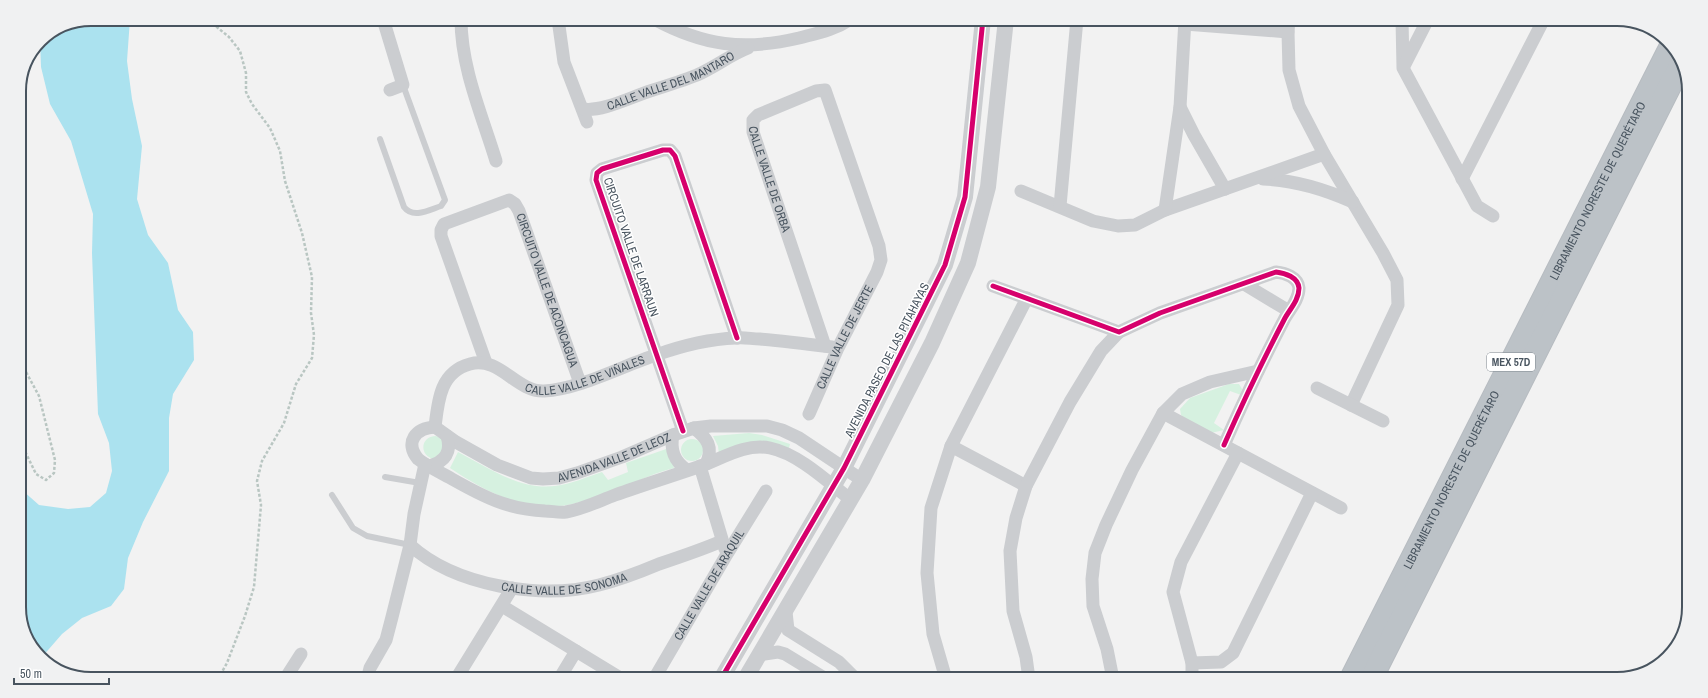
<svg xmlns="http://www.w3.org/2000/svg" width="1708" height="698" font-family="'Archivo Narrow',sans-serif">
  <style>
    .green { fill: #d6f1e0 }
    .water { fill: #abe2ef }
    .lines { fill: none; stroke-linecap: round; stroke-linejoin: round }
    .motorway-casing { stroke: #b7bcc1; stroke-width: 24 }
    .path { stroke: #b9c6c2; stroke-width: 2.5; stroke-dasharray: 3 2; stroke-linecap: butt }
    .service { stroke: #cbcdd0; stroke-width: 6 }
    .minor { stroke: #cbcdd0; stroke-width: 13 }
    .tertiary { stroke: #cbcdd0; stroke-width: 16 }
    .motorway { stroke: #bcc2c7; stroke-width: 22 }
    .cycleway-casing { stroke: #fff; stroke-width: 8 }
    .cycleway { stroke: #d6006c; stroke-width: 5 }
    .labels { text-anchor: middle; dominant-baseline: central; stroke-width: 3; stroke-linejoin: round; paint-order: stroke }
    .shield { fill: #fff; stroke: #7f878f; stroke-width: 1 }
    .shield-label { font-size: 11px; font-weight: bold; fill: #48545f }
    .street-label { font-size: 12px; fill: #48545f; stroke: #fff }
    .rim { fill: none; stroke: #48545f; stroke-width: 2 }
  </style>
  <rect width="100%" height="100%" fill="#f2f2f2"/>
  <!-- green -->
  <path class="green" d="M1229 384H1239L1242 389 1241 395 1230 391 1214 423 1224 430 1211 433 1185 419 1181 415 1180 409 1190 398Z
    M749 433 762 435 790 444 789 448 719 454 718 446 713 436Z
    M436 436 442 439 445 449 434 459C419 456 420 436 436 436Z
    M681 450a11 11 0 1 1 22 0a11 11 0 1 1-22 0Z
    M669 448 674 468C657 472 641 480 625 486 606 492 587 502 567 505 523 512 486 492 450 468L458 452C489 468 519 490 555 486 571 484 587 477 602 472L608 480 628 472 626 463Z"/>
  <!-- water -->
  <path class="water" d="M91 19H130L127 61 132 99 142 146 137 199 148 235 168 263 178 310 193 332 194 360 173 394 169 418V471L143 522 128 558 124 589 111 606 82 618 62 634 42 657 34 651 19 612V486L22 490 39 505 68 509 90 507 106 493 112 471 109 443 98 414 92 253 93 214 71 141 50 104 41 67 40 40 63 24Z"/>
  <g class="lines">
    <!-- motorway casing -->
    <g class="motorway-casing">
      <g id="motorway">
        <path id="s8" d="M1351 679 1671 46"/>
        <path d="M1371 679 1681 64"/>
      </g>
    </g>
    <!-- path -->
    <path class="path" d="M210 19 212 23 229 37 240 51 246 73V92L252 104 270 128 280 151 285 181 302 233 312 277 311 313 314 335 312 358 296 384 284 423 262 461 257 481 261 505 254 587 245 616 227 663 218 679
      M19 359 39 396 55 460 54 473 46 480 36 474 19 439"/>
    <!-- service -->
    <path class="service" d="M380 139 404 207C413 219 429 210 441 206L445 200 403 85
      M385 477 420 483
      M332 495 353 528 367 536 410 545"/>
    <!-- minor -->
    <g class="minor">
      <path d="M383 19 403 85 390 90"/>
      <path d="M461 19C461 68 482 115 496 161"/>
      <path d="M558 19 564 62 587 122"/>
      <path d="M654 19C704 46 744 51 799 38 818 33 834 30 851 19"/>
      <path d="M1289 19 1288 32 1289 70 1299 106 1324 154 1383 253 1397 280 1398 305 1351 405"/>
      <path d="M1402 19 1403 68 1477 206 1493 216"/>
      <path d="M1185 24 1288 32"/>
      <path d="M1404 66 1428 19"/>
      <path d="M1180 107 1194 135 1225 189"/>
      <path id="s1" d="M583 109C602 112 631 97 650 91 666 86 682 81 697 75 715 67 730 55 748 48"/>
      <path d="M1263 179C1295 180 1324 189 1353 202"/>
      <path d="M1462 179 1544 19"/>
      <path d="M1021 191 1093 221 1118 226 1135 225 1165 210 1324 154"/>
      <path d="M1060 206 1077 19"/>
      <path d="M1165 210 1180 107 1185 19"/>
      <path d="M1244 284 1289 311"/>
      <path d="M993 286 1119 332 1160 313 1276 272C1285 273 1298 277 1299 288 1299 300 1290 309 1285 318 1263 360 1243 402 1224 445"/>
      <path id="s2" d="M486 363 441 236V230L444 224 509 200 515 204 519 211 580 383"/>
      <path d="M1317 388 1383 421"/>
      <path d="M1163 413 1341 508"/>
      <path id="s3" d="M809 414 838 348 877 272 881 260 879 246 825 90 816 91 758 115 753 120V132L825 346"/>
      <path d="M435 427C416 428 404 442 418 459 428 467 440 472 452 479 484 497 507 509 545 511 552 511 559 513 566 512 583 509 599 501 615 495 643 485 672 476 701 466 723 458 745 443 770 448 799 454 828 482 851 500"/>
      <path id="s4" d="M435 427 456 442 497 465 531 478 543 479 559 478 577 473 622 457 673 435 694 428 711 426H767L782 430 799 438 862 480"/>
      <path id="s5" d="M435 427C438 401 440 372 470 364 500 356 516 392 544 391 580 389 622 366 656 355 681 346 710 339 736 338 744 337 752 339 760 339 784 341 808 344 832 347"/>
      <path d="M694 428C707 438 714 447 706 464"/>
      <path d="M683 431 596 180 597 173 602 169 663 150H670L675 156 737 338"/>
      <path d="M673 435C670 450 674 461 687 470"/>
      <path d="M951 446 1026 486"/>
      <path d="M429 466C445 462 452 452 447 436"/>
      <path d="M700 466 725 549"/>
      <path id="s6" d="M410 545C455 586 541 600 599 585 619 580 640 572 659 564 680 557 701 550 722 541"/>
      <path d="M502 606 622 679"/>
      <path d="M786 612 788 630 839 662 856 679"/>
      <path d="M759 655 778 652 785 654 826 679"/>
      <path d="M1192 663 1221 662 1233 653 1312 493"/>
      <path d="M285 679 301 654"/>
      <path d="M372 679 368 676 370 668 386 640 392 617 410 545 414 514 425 464"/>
      <path d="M456 679 512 588"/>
      <path d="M559 679 576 651"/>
      <path id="s7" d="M654 679 727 554 766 491"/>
      <path d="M946 679 933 634 927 573 931 508 951 446 1027 298"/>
      <path d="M1029 679 1026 657 1013 611 1010 551 1016 518 1026 486 1070 402 1101 351 1119 332"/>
      <path d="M1113 679 1107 649 1093 606 1092 579 1095 553 1106 525 1132 470 1163 413 1182 394 1210 382 1258 371"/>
      <path d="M1192 679V663L1173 592 1181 562 1238 453"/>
    </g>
    <!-- tertiary -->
    <path class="tertiary" d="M721 679 844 468 945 265 965 197 983 19
      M745 679 862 480 932 343 968 263 988 187 1006 19"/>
    <!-- motorway -->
    <use href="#motorway" class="motorway"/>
    <!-- cycleway casing -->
    <g class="cycleway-casing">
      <path id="cycleway" d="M993 286 1119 332 1160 313 1276 272C1285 273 1298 277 1299 288 1299 300 1290 309 1285 318 1263 360 1243 402 1224 445
        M683 431 596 180 597 173 602 169 663 150H670L675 156 737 338
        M721 679 844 468 945 265 965 197 983 19"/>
    </g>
    <!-- cycleway -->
    <use href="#cycleway" class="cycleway"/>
  </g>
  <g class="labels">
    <!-- shield labels -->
    <rect class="shield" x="1487" y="353" width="48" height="18" rx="3"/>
    <g class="shield-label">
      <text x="1511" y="362">MEX 57D</text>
    </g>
    <!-- street labels -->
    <g class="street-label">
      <text stroke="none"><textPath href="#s1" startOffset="93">CALLE VALLE DEL MANTARO</textPath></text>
      <text stroke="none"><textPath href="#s3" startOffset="490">CALLE VALLE DE ORBA</textPath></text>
      <text stroke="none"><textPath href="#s8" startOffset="547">LIBRAMIENTO NORESTE DE QUERÉTARO</textPath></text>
      <text transform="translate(631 247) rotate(71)">CIRCUITO VALLE DE LARRAUN</text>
      <text stroke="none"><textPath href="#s2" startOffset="316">CIRCUITO VALLE DE ACONCAGUA</textPath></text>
      <text stroke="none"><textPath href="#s3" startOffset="85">CALLE VALLE DE JERTE</textPath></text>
      <text transform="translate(887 360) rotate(-63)">AVENIDA PASEO DE LAS PITAHAYAS</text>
      <text stroke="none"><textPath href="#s5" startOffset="202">CALLE VALLE DE VIÑALES</textPath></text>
      <text stroke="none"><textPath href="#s4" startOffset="196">AVENIDA VALLE DE LEOZ</textPath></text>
      <text stroke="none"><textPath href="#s8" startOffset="223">LIBRAMIENTO NORESTE DE QUERÉTARO</textPath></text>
      <text stroke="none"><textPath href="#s6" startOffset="165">CALLE VALLE DE SONOMA</textPath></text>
      <text stroke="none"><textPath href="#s7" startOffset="109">CALLE VALLE DE ARAQUIL</textPath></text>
    </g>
  </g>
  <!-- crop -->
  <path d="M0 0H1708V698H0ZM91 26H1617A65 65 0 0 1 1682 91V607A65 65 0 0 1 1617 672H91A65 65 0 0 1 26 607V91A65 65 0 0 1 91 26Z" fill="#f0f1f2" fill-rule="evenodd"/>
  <path class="rim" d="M91 26H1617A65 65 0 0 1 1682 91V607A65 65 0 0 1 1617 672H91A65 65 0 0 1 26 607V91A65 65 0 0 1 91 26Z"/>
  <!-- scale -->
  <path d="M14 678v6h95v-6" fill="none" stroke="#48545f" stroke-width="2"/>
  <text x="20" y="678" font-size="12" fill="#48545f" stroke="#ffffff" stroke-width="3" paint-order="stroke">50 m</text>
</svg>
